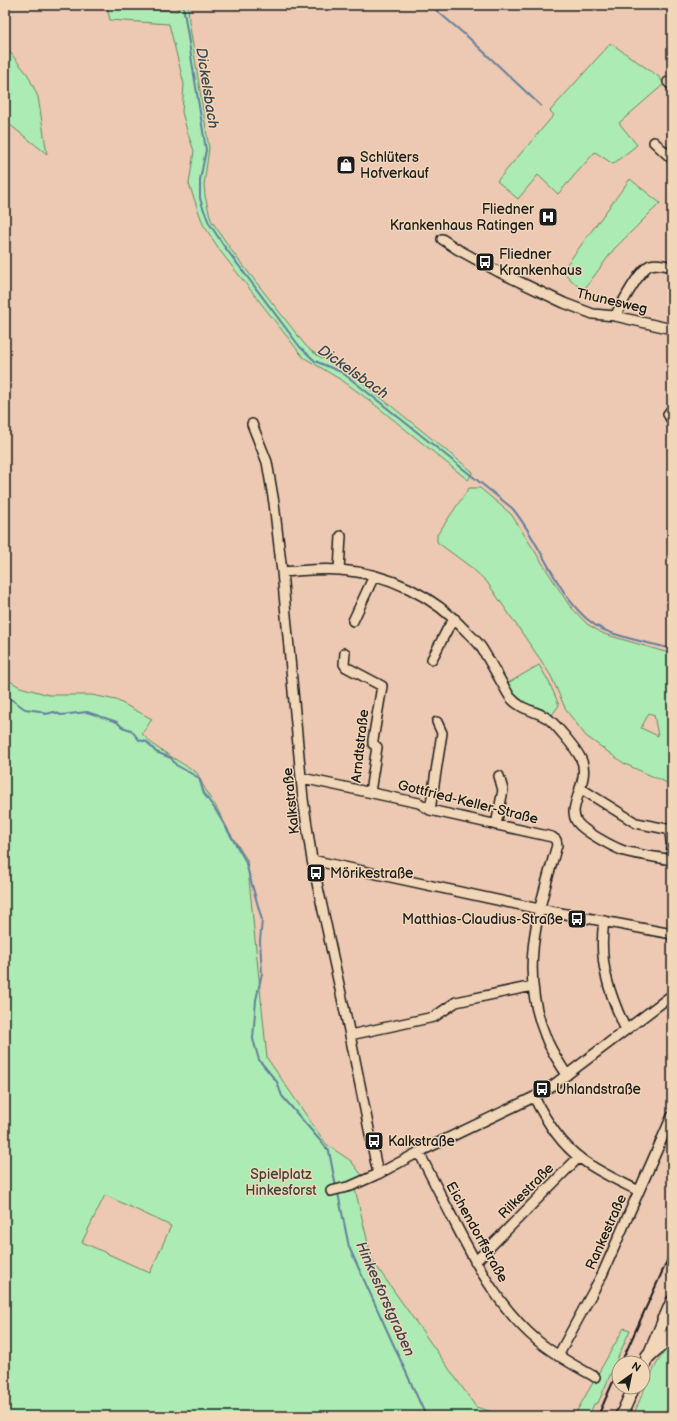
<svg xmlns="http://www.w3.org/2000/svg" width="677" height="1421" font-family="'Balsamiq Sans',sans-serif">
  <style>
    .green { fill: #acebb3; stroke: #648468; fill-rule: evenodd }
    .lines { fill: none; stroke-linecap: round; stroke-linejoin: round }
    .stream { stroke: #63809b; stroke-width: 2 }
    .minor-casing { stroke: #1c1c1c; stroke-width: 12 }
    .major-casing { stroke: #1c1c1c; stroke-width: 14 }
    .highway-casing { stroke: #1c1c1c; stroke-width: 16 }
    .minor { stroke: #f1d6b8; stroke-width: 9 }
    .major { stroke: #f1d6b8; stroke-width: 11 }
    .highway { stroke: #f1d6b8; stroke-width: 13 }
    .rail { stroke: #1c1c1c; stroke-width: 2 }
    .labels { text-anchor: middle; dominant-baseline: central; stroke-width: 3; stroke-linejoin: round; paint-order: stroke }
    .poi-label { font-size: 14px; fill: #1c1c1c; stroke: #f1d6b8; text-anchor: start }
    .street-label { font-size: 14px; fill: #1c1c1c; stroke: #f1d6b8 }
    .park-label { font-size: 14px; fill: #39453a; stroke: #f1d6b8 }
    .water-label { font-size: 15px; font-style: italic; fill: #3a4651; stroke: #f1d6b8 }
  </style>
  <rect width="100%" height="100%" fill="#edc8b2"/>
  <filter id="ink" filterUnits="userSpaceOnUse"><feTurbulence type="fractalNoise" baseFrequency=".025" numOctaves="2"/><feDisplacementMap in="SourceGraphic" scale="8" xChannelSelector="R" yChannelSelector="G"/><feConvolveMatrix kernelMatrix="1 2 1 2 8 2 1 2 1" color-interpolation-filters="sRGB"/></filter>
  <g filter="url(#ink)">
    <!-- green -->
    <path class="green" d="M179 5H188L189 21 209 148 204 185 205 196 211 220 234 254 306 346C320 360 338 365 354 376L473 472 468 480 369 400 343 381 303 357 221 252 203 224 189 184 194 151 188 134 182 112 184 84 169 24 110 20 107 7 178 11Z
      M610 44H612L659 77 664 84 619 123 637 145 613 164 595 152 558 194 538 175 518 199 497 181 554 115 550 111Z
      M5 46 28 75 38 97 47 154 5 121Z
      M630 179 660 203 614 249 583 291 562 271Z
      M469 488H480L511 514 569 605 587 624 604 634 672 654V785L625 764 586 736 566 710 551 676 540 659 487 582 472 568 437 542V535ZM649 713 654 715 658 736 641 728Z
      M539 665 549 682 559 705 552 715C541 708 526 707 516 697 513 694 510 688 508 683Z
      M5 678 20 687 49 695H92L116 700 152 719 142 734 156 747 197 773 208 795 215 805 230 833 247 860 267 1058 326 1144 351 1161 363 1177 350 1182 355 1189 372 1260 476 1407 505 1416H5ZM105 1195 171 1226 150 1273 82 1242Z
      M624 1328 630 1330 598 1403 594 1404 589 1416H574Z
      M672 1344V1416H633C642 1396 655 1358 672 1344Z"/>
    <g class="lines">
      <!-- stream -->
      <path class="stream" d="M183 5 206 150 200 180V198L202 205 209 223 224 246 300 347 315 361 341 372 352 380 512 508C542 542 561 611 604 630 625 639 650 643 672 649
        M430 5 469 38 541 106
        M5 695 25 709 40 711 46 714 54 712 61 715 87 712 117 722 122 727 131 730 139 740 147 742 156 752 171 758 176 765 199 778 204 794 215 809 245 860 262 920 260 941 262 973 256 1000 253 1039 259 1060 277 1082 282 1096 329 1151 336 1187
        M338 1193 349 1247 426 1416"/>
      <!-- minor casing -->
      <g class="minor-casing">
        <path id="minor" d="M668 82 672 86
          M654 142 672 159
          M442 239 457 249 499 272 564 303 593 314 615 316 672 329
          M615 316C622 304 639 270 650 265 657 263 665 265 672 267
          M672 409 668 414 672 421
          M252 424 267 462 274 503 282 572 303 799 312 860 350 1035 378 1174
          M339 570 341 536
          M282 572C301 571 321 568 340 570 388 573 434 596 466 631 471 636 477 641 481 647 491 663 500 680 510 697 522 711 533 709 547 718 554 722 576 749 580 757 590 774 576 794 574 811 574 814 575 819 577 822 583 831 613 847 624 851 639 855 656 857 672 860
          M353 621 374 576
          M345 653 344 664 346 667 382 686 373 740V744L377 747 370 792
          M432 659 448 628 455 619
          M302 778 419 803 430 810 552 837 556 840 557 845C539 909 518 969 545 1035 550 1050 559 1062 567 1075
          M580 788 636 823 667 829 670 832 672 851
          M430 810 442 733 437 722
          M496 825 503 790 499 776
          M312 860 539 909 672 934
          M604 921C598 962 609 993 626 1030
          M350 1035 434 1017 456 1002 533 986
          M534 1097C545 1119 560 1143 580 1158 598 1172 619 1181 639 1191
          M419 1152C431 1177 444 1201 456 1225 478 1268 501 1310 538 1341 556 1356 576 1366 595 1377
          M331 1191 351 1186 378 1174 419 1152 534 1097 552 1086 672 995
          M475 1262 579 1157
          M558 1356 602 1275 672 1116"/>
      </g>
      <!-- major casing -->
      <g class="major-casing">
        <path id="major" d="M643 1368 672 1301
          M621 1416 634 1387"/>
      </g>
      <!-- highway casing -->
      <g class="highway-casing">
        <path id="highway" d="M664 1319 672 1323
          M648 1356 672 1334"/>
      </g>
      <!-- minor -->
      <use href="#minor" class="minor"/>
      <!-- major -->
      <use href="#major" class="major"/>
      <!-- highway -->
      <use href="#highway" class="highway"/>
      <!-- rail -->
      <path class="rail" d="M621 1363 672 1250
        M598 1416 619 1368"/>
    </g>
  </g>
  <!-- icons -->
  <defs>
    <g id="shop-square" transform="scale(1)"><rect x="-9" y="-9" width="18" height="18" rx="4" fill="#1c1c1c" stroke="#f1d6b8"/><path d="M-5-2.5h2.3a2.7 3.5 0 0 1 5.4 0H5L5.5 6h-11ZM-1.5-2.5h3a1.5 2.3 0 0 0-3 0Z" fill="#fff"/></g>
    <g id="hospital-square" transform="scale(1)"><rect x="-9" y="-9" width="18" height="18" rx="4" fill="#1c1c1c" stroke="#f1d6b8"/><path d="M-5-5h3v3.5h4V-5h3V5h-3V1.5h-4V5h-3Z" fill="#fff"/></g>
    <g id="bus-square" transform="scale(1)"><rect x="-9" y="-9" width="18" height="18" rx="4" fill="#1c1c1c" stroke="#f1d6b8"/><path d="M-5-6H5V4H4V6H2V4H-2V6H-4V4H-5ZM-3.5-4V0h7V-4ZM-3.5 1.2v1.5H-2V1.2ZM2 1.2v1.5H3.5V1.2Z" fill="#fff"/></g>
  </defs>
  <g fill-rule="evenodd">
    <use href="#shop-square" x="346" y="165"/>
    <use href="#hospital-square" x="548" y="217"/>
    <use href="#bus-square" x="485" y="262"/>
    <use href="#bus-square" x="316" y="873"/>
    <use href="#bus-square" x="577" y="919"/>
    <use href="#bus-square" x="542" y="1089"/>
    <use href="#bus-square" x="374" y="1141"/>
  </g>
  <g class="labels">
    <!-- poi labels -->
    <g class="poi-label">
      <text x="360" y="157">Schlüters<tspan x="360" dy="16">Hofverkauf</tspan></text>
      <text x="534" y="209" text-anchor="end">Fliedner<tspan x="534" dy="16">Krankenhaus Ratingen</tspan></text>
      <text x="499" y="254">Fliedner<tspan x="499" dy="16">Krankenhaus</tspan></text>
      <text x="330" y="873">Mörikestraße</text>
      <text x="563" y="919" text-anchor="end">Matthias-Claudius-Straße</text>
      <text x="556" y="1089">Uhlandstraße</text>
      <text x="388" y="1141">Kalkstraße</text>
    </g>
    <!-- street labels -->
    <g class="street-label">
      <text transform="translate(612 301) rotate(13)">Thunesweg</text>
      <text transform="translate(360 746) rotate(-84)">Arndtstraße</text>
      <text transform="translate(291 801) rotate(-96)">Kalkstraße</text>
      <text transform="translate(468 802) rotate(14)">Gottfried-Keller-Straße</text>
      <text transform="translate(526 1191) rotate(-45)">Rilkestraße</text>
      <text transform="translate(477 1232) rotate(61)">Eichendorffstraße</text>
      <text transform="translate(606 1232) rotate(-66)">Rankestraße</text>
    </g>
    <!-- park labels -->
    <g class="park-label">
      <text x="281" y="1174">Spielplatz<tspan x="281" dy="16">Hinkesforst</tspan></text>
    </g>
    <!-- water labels -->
    <g class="water-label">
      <text transform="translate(207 88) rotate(81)">Dickelsbach</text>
      <text transform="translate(353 372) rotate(35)">Dickelsbach</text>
      <text transform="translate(385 1299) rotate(66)">Hinkesforstgraben</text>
    </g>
  </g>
  <!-- margin -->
  <rect width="677" height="1421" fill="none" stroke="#f1d6b8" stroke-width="20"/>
  <rect x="10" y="10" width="657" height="1401" fill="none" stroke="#1c1c1c" stroke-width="1.5" filter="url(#ink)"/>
  <!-- north arrow -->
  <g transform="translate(631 1375) rotate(33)"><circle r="19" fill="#f1d6b8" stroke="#9c8c7a"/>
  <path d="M0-3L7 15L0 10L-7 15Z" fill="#1c1c1c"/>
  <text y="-6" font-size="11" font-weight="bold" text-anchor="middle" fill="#1c1c1c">N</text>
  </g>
</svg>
